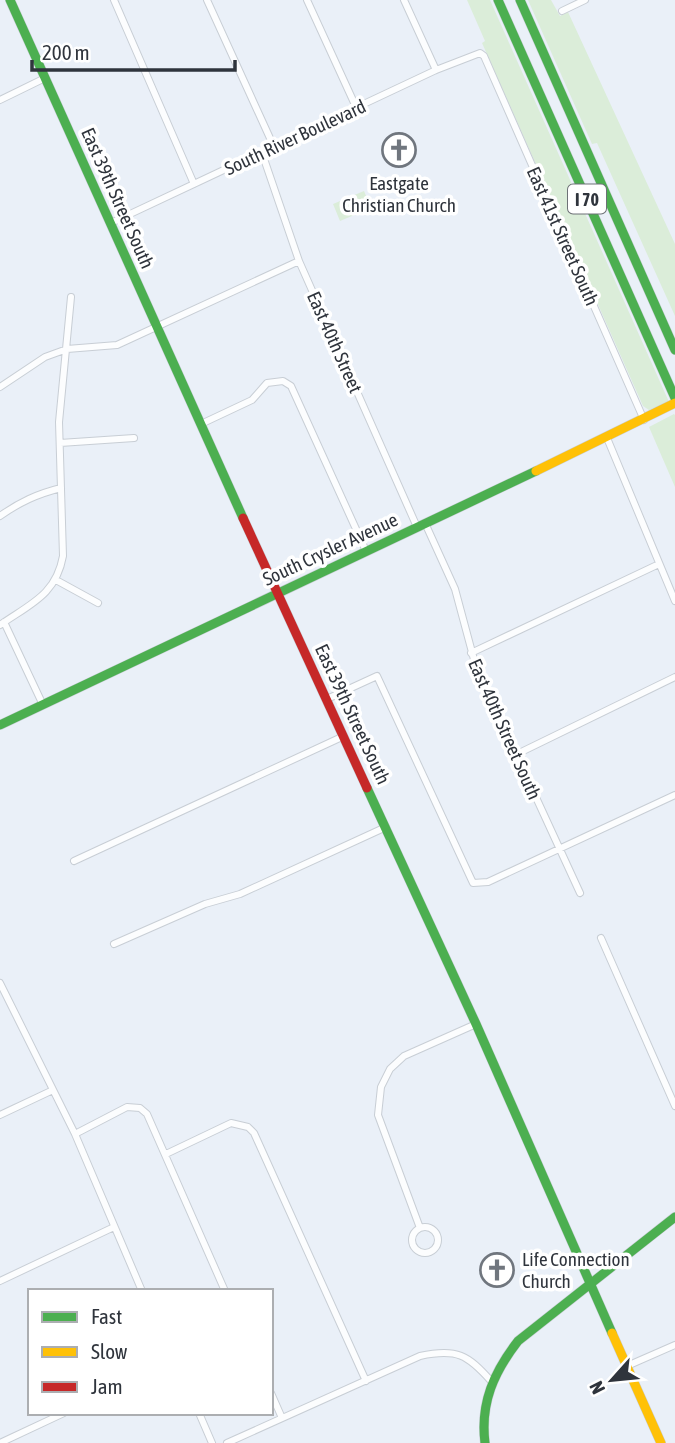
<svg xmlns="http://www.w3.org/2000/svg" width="675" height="1443" font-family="'Asap Condensed',sans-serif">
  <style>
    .green { fill: #dbedd9 }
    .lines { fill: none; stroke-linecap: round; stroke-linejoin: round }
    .street-casing { stroke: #c8ced5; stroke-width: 8 }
    .fast-casing { stroke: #c8ced5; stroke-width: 10 }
    .slow-casing { stroke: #c8ced5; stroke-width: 10 }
    .jam-casing { stroke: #c8ced5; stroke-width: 10 }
    .street { stroke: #fcfdfe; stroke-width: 6 }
    .fast { stroke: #4caf50; stroke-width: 9 }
    .slow { stroke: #ffc107; stroke-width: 9 }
    .jam { stroke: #c62828; stroke-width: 9 }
    .labels { text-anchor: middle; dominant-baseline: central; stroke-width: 7; stroke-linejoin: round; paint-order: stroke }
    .shield { fill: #fff; stroke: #6d7176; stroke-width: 2 }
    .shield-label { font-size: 18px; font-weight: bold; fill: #2f343c }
    .street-label { font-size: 19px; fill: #2f343c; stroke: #fff }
    .poi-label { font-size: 19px; fill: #2f343c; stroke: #fff }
  </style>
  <rect width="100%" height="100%" fill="#eaf0f8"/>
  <!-- green -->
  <path class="green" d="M467 0H490L669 402 649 410 643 406 482 43 485 41Z
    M528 0H551L560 16 568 12 675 244V316L597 143 592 144Z
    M364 191 371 208 340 221 333 204Z
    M674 414 675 415V487L649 427Z"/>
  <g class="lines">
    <!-- street casing -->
    <g class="street-casing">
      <path id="street" d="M114 0 194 184
        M207 0 274 147
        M307 0 356 107
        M404 0 436 70
        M562 11 585 0
        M0 100 45 78
        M262 153 299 261 417 527
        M111 223 436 70 480 53 484 56 644 420
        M0 387 45 357 67 349 117 345 299 261
        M201 424 252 400 267 383 283 381 291 386 366 551
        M607 438 675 601
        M60 443 134 438
        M0 516C20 502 37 494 61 488
        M425 523 455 589 476 667 580 893
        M56 580 98 603
        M4 622 43 705
        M0 625C30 604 56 595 63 556L59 422 71 297
        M471 653 659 564
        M327 699 377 676 473 883 488 882 675 795
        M515 755 675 677
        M74 861 344 736
        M601 938 675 1106
        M114 944 205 904 240 894 386 827
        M0 983 75 1134 142 1291
        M0 1115 53 1090
        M75 1134 127 1107 140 1108 147 1114 225 1291
        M166 1154 231 1123 248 1127 254 1133 366 1381
        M412 1240a13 13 0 1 1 26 0a13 13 0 1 1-26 0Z
        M420 1228 378 1115 381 1087 390 1069 404 1056 476 1024
        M0 1281 114 1227
        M627 1366 675 1345
        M271 1393 282 1418
        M199 1413 212 1443
        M0 1443 64 1413
        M227 1443 420 1356C457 1348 468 1355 491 1381"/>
    </g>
    <!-- fast casing -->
    <g class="fast-casing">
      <path id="fast" d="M10 0 243 518
        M498 0 675 398
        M520 0 675 350
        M0 725 536 471
        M367 788 476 1024 612 1333
        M485 1443C480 1403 494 1372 518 1341L675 1217"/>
    </g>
    <!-- slow casing -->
    <g class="slow-casing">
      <path id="slow" d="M536 471 675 403
        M612 1333 661 1443"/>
    </g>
    <!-- jam casing -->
    <g class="jam-casing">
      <path id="jam" d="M243 518 367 788"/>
    </g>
    <!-- street -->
    <use href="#street" class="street"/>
    <!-- fast -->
    <use href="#fast" class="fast"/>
    <!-- slow -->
    <use href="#slow" class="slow"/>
    <!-- jam -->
    <use href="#jam" class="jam"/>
  </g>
  <!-- icons -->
  <defs>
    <g id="church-ring" transform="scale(1.75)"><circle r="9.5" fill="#fff" stroke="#70767e" stroke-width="1.5"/><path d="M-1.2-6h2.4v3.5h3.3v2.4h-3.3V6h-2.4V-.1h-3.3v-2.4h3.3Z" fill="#70767e"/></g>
  </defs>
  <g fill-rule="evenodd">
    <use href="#church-ring" x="399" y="150"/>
    <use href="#church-ring" x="497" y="1270"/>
  </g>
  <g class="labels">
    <!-- shield labels -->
    <rect class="shield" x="568" y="184.5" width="38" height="29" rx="5"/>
    <g class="shield-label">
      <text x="587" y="199">I 70</text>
    </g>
    <!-- street labels -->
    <g class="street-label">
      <text transform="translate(295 137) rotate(-25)">South River Boulevard</text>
      <text transform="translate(118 198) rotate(66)">East 39th Street South</text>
      <text transform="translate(563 236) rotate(66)">East 41st Street South</text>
      <text transform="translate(335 342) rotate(66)">East 40th Street</text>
      <text transform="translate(330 549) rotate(-25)">South Crysler Avenue</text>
      <text transform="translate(353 714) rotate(65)">East 39th Street South</text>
      <text transform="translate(505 729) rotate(66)">East 40th Street South</text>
    </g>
    <!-- poi labels -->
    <g class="poi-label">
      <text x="399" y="183">Eastgate<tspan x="399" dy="22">Christian Church</tspan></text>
      <text x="522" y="1259" text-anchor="start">Life Connection<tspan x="522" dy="22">Church</tspan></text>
    </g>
  </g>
  <!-- legend -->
  <rect x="28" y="1289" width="245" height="126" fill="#ffffff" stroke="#acaeb1" stroke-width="2"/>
  <rect x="42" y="1312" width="35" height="10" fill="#4caf50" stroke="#acaeb1" stroke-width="2"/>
  <text x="91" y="1324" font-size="21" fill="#2f343c">Fast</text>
  <rect x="42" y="1347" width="35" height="10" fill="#ffc107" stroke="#acaeb1" stroke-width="2"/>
  <text x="91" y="1359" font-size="21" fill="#2f343c">Slow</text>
  <rect x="42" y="1382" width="35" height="10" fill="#c62828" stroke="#acaeb1" stroke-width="2"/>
  <text x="91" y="1394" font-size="21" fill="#2f343c">Jam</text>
  <!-- north arrow -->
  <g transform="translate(612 1380) rotate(243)" stroke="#ffffff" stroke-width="5" paint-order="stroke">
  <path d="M0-5L12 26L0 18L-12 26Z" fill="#2f343c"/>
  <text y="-10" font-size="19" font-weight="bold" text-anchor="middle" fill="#2f343c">N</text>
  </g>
  <!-- scale -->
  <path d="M32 60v10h203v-10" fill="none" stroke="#2f343c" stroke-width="3.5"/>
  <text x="42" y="60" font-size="21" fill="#2f343c" stroke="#ffffff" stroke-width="5" paint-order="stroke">200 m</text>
</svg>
